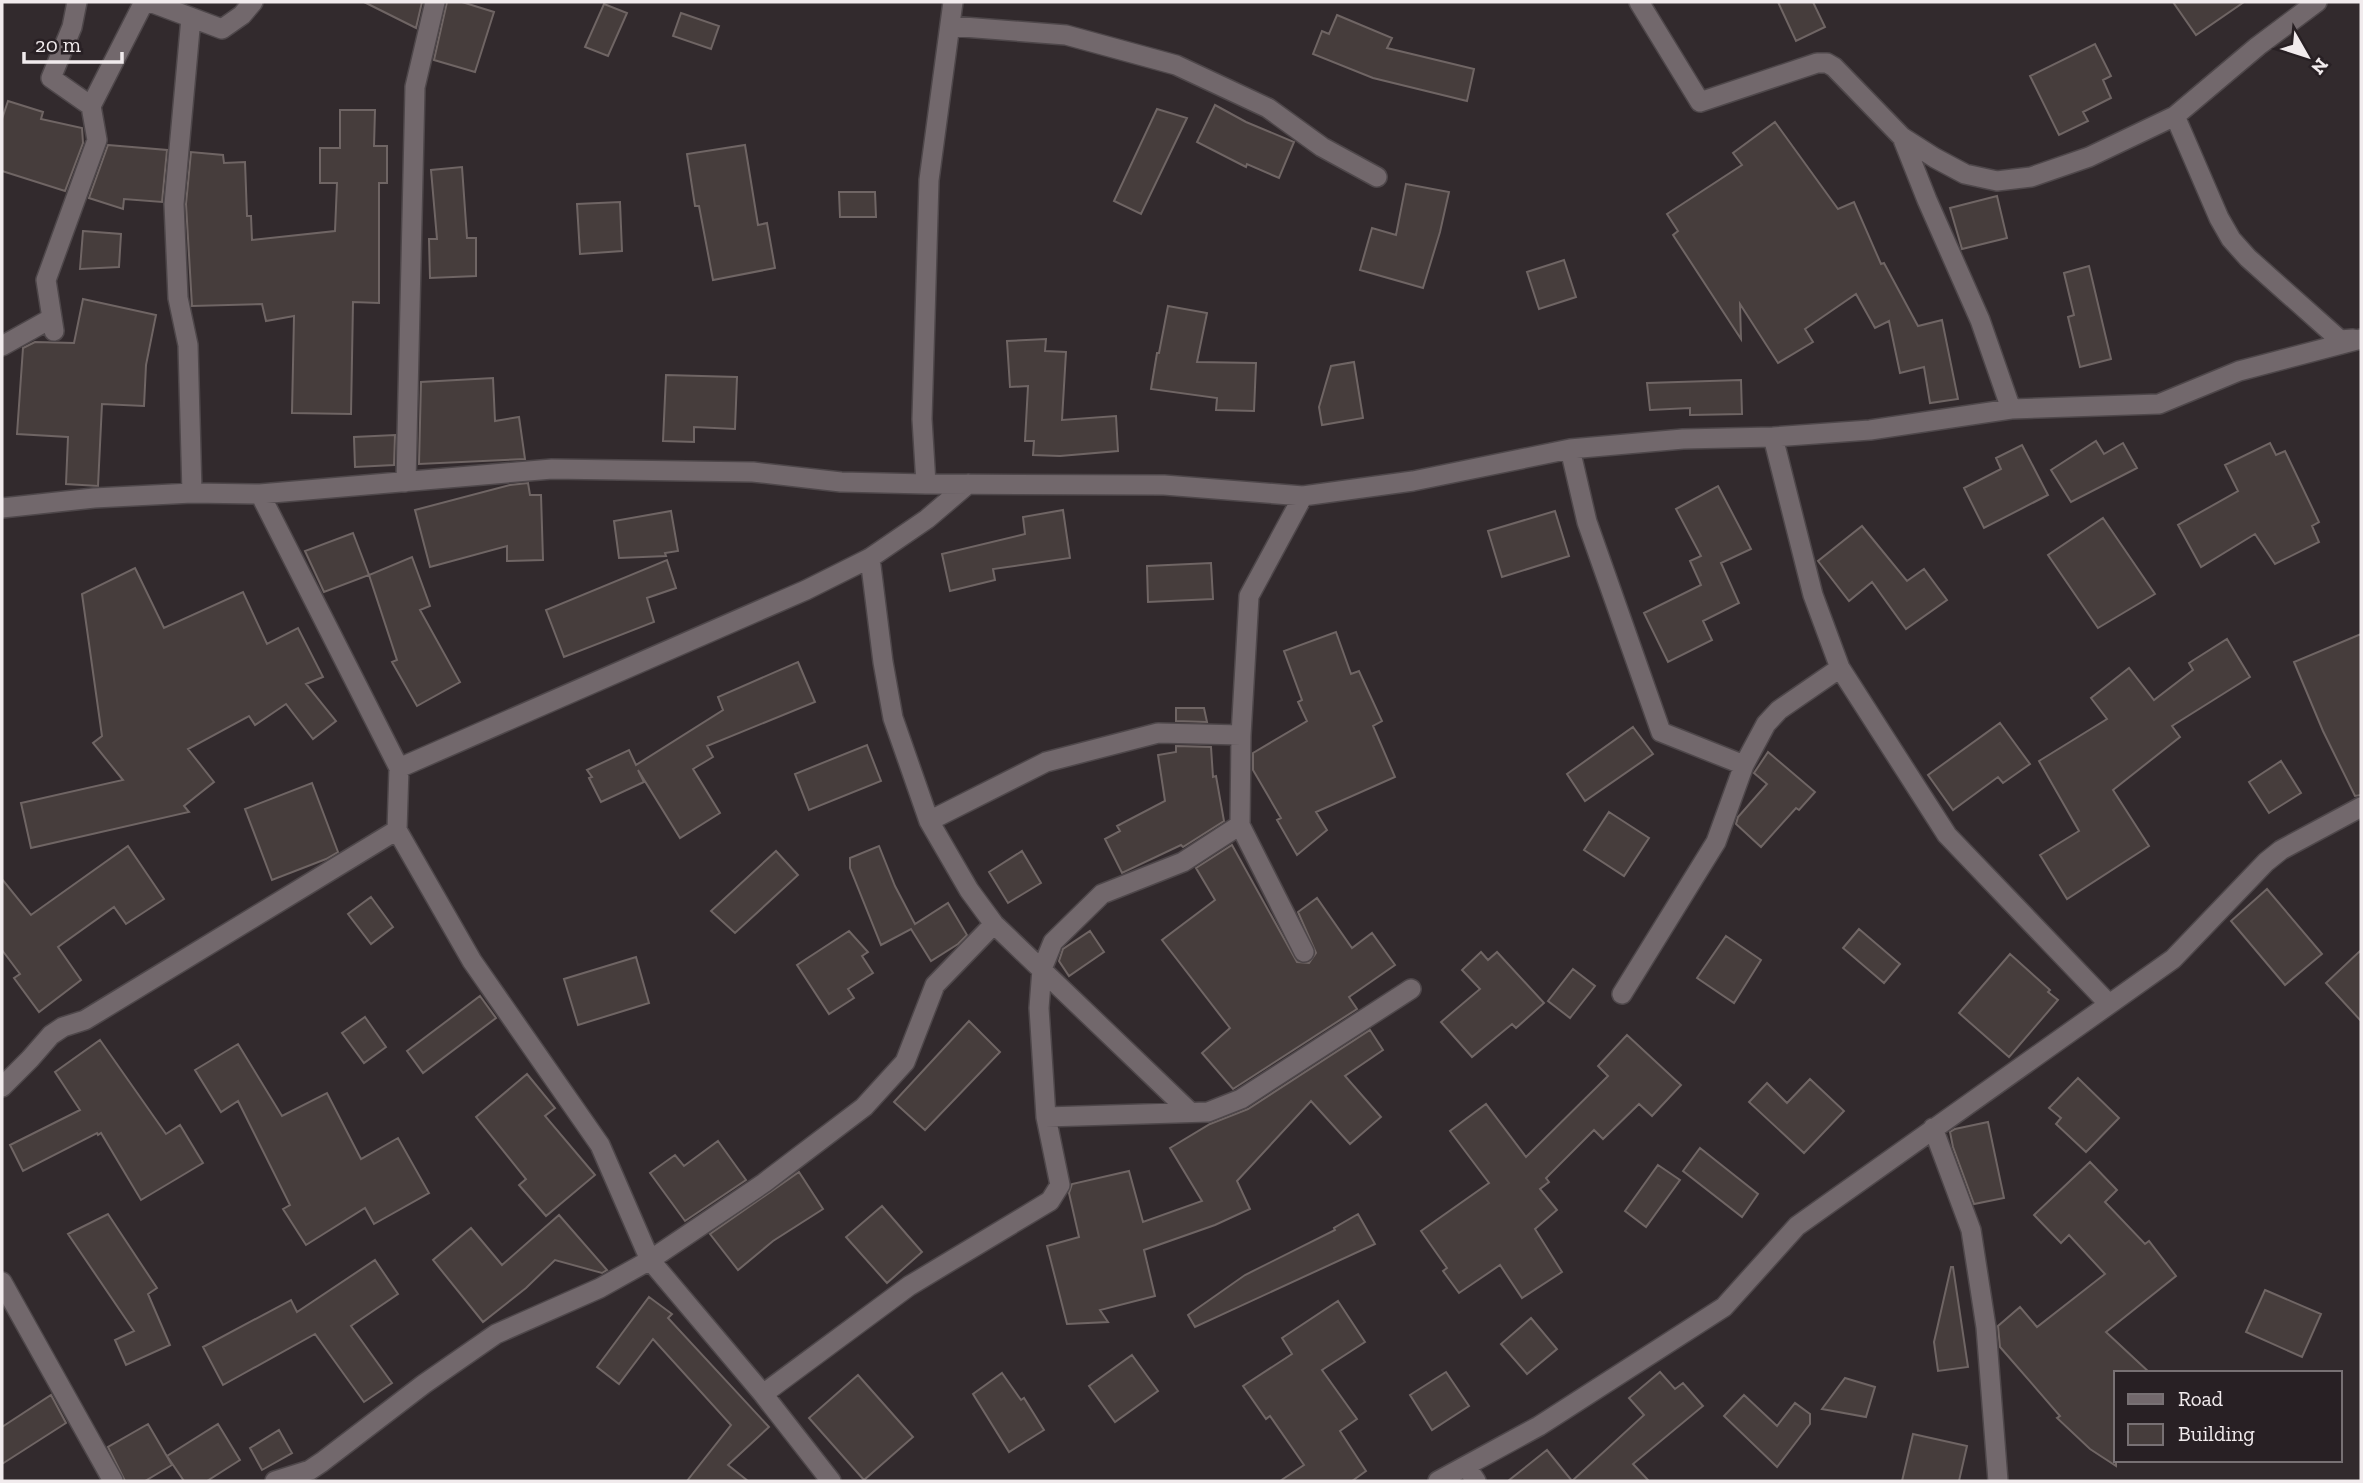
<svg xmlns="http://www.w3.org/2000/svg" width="2363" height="1483" font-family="'Zilla Slab',serif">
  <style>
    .building { fill: #463d3c; stroke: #6f6564; stroke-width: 2 }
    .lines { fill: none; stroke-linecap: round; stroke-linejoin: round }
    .minor-casing { stroke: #4e474a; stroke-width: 22 }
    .minor { stroke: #72686c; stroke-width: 19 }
  </style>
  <rect width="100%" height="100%" fill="#322a2d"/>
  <!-- building -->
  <path class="building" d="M364 2H422L416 28Z
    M447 2H462L494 12 475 72 434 60Z
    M1778 2H1813L1825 27 1796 41Z
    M2173 2H2244L2196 35Z
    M604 4 627 13 608 56 585 47Z
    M681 13 719 26 711 49 673 36Z
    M1337 15 1392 38 1387 48 1474 69 1467 101 1373 78 1313 54 1322 31 1329 34Z
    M2095 44 2111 76 2103 80 2111 98 2083 112 2088 121 2059 135 2030 76Z
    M8 101 43 112 41 119 82 128 83 143 65 191 2 171V119Z
    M1215 105 1246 122 1294 142 1279 178 1247 164 1246 167 1197 142Z
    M1157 109 1187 118 1141 214 1114 201Z
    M340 110H375L374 146H387V183H379V303L353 302 351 414 292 413 294 316 266 321 262 304 192 306 186 204 191 152 223 155 224 163 245 162 247 216H251L252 240 335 231 337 183H320V148H340Z
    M1775 122 1838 209 1854 202 1881 264 1884 263 1918 326 1942 320 1958 399 1930 403 1924 367 1900 373 1889 321 1875 328 1856 294 1805 329 1813 342 1778 363 1740 304 1741 339 1673 235 1678 231 1667 214 1742 165 1733 153Z
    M108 145 167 150 162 202 124 199 123 209 89 198Z
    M745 145 758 225 767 223 775 268 713 280 699 206H695L687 154Z
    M462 167 467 238H476V276L430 278 429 239H437L431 170Z
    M1406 184 1449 192 1440 232 1423 288 1360 270 1372 228 1396 235Z
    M839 192H875L876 217H840Z
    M1997 196 2007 238 1962 249 1950 208Z
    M620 202 622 251 580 254 577 204Z
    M83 231 121 234 119 267 80 269Z
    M1564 260 1576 297 1539 309 1527 272Z
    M2089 266 2111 359 2080 367 2068 317 2074 315 2064 273Z
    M83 299 156 315 146 365 144 406 102 404 98 486 66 484 68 437 17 434 23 348 35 342 74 343Z
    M1168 306 1207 313 1197 362 1256 363 1254 411 1216 410 1217 398 1151 389 1157 353H1159Z
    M1046 339 1045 351 1066 352 1062 420 1116 416 1118 451 1060 456 1033 455 1034 441H1025L1028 386 1010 387 1007 341Z
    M1354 362 1363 418 1322 425 1319 407 1331 366Z
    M666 375 737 377 735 429 694 427V442L663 441Z
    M493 378 495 421 519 417 525 459 419 464 421 382Z
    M1741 380 1742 414 1690 415V408L1650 410 1647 383Z
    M395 435 394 465 355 467 354 437Z
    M2096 441 2104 454 2123 443 2137 468 2071 502 2051 470Z
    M2270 443 2276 455 2285 451 2319 522 2312 526 2319 542 2275 564 2255 534 2201 567 2178 525 2238 491 2225 465Z
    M2022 445 2048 495 1984 528 1964 488 2001 469 1996 458Z
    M528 483 530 495H541L543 560 507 561V546L430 567 415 510 510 485Z
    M1718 486 1751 549 1721 563 1739 603 1703 621 1712 640 1668 662 1644 613 1701 585 1690 561 1701 556 1676 509Z
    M1063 510 1070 558 993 569 995 580 950 591 942 554 1025 534 1023 517Z
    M671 511 678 551 665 553 666 556 619 558 614 521Z
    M1555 511 1569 556 1502 577 1488 531Z
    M2103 518 2155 594 2098 628 2048 555Z
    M1862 526 1907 581 1924 569 1947 600 1906 629 1872 582 1849 601 1818 561Z
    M353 533 369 575 324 592 305 551Z
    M412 557 430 606 420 610 460 682 417 706 392 662 397 660 369 575Z
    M667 560 676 588 647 598 654 622 564 657 546 610Z
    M1211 563 1213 599 1148 602 1147 566Z
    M135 568 164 628 243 592 267 644 298 628 323 677 306 684 336 721 313 739 286 704 255 725 249 716 188 749 214 782 184 806 189 812 31 848 21 803 123 780 93 743 102 736 82 594Z
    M1336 632 1351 674 1359 671 1382 721 1373 726 1395 777 1316 812 1327 830 1297 855 1277 820 1281 818 1253 770V753L1307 721 1298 702 1302 700 1284 651Z
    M2361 634V795L2355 796 2323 731 2294 662Z
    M2227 639 2250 677 2172 726 2180 737 2113 790 2149 846 2067 899 2040 855 2079 831 2039 761 2107 719 2091 698 2129 668 2154 700 2193 670 2189 663Z
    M798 662 815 702 707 746 713 757 693 769 720 813 680 838 638 770 644 782 601 802 589 778 592 777 587 770 629 750 636 765 723 710 718 697Z
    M1176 708H1204L1207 722 1176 721Z
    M2000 723 2030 764 2003 783 1998 777 1953 810 1928 775Z
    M1633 727 1653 754 1585 801 1567 774Z
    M867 745 881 781 809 810 795 774Z
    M1176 746 1211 747 1213 777 1216 776 1224 821 1183 847 1181 845 1122 873 1105 839 1120 831 1117 826 1165 801 1158 755 1176 752Z
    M1768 752 1815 792 1799 810 1796 808 1761 847 1736 824 1738 817 1767 784 1754 773Z
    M2281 761 2301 793 2269 813 2249 782Z
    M312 783 338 852 326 859 272 880 245 809Z
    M1609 812 1649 838 1624 876 1584 850Z
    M1232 845 1297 962 1309 963 1316 953 1298 912 1317 898 1352 948 1372 933 1395 965 1349 997 1357 1009 1233 1089 1202 1053 1230 1028 1162 940 1215 900 1196 868Z
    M128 846 164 899 126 924 114 907 58 947 81 980 39 1012 14 978 20 974 2 950V879L31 915Z
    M879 846 895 886 915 924 948 903 967 935 958 944 931 961 911 929 881 945 850 868V858Z
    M776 851 798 875 735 933 711 911Z
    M1022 851 1041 883 1008 903 989 872Z
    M2267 889 2322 954 2285 985 2231 921Z
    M371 897 393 927 371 944 348 914Z
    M1859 929 1900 964 1884 983 1843 948Z
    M849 931 868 952 862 956 873 973 848 989 854 998 829 1014 797 965Z
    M1090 931 1104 952 1069 976 1059 961 1063 949Z
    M1726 936 1761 960 1734 1003 1697 978Z
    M2361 950V1021L2326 983Z
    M1481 952 1488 960 1497 952 1544 1003 1516 1028 1512 1024 1472 1057 1441 1022 1480 989 1462 970Z
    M2010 954 2050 990 2048 992 2058 1000 2009 1057 1959 1013Z
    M636 957 649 1003 578 1025 564 979Z
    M1573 969 1595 986 1570 1018 1548 1001Z
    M480 996 496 1018 423 1073 407 1051Z
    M365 1017 386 1047 364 1063 342 1033Z
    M969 1021 1000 1052 925 1130 894 1102Z
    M1370 1030 1383 1050 1345 1076 1381 1117 1350 1144 1311 1101 1237 1181 1250 1209 1215 1225 1144 1250 1155 1296 1100 1310 1108 1322 1067 1324 1047 1246 1079 1237 1069 1193 1072 1184 1129 1171 1143 1222 1202 1201 1170 1148 1210 1124 1248 1109Z
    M1627 1035 1681 1085 1652 1116 1639 1104 1603 1139 1594 1130 1546 1178 1549 1182 1540 1189 1557 1210 1535 1229 1562 1272 1522 1298 1500 1265 1459 1293 1443 1271 1447 1268 1421 1231 1489 1183 1450 1131 1486 1104 1526 1157 1608 1076 1598 1066Z
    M100 1040 166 1134 180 1125 203 1163 141 1200 101 1133 98 1135 97 1133 23 1171 10 1145 80 1110 55 1072Z
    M238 1044 282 1116 327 1093 361 1159 398 1138 429 1193 374 1224 365 1208 306 1245 283 1209 290 1205 238 1101 221 1112 195 1070Z
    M527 1074 555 1108 545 1116 595 1175 546 1216 519 1185 526 1179 476 1117Z
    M2078 1078 2119 1118 2086 1152 2056 1124 2061 1118 2049 1108Z
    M1810 1079 1844 1111 1804 1153 1749 1102 1767 1083 1787 1103Z
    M1988 1122 2004 1198 1974 1204 1953 1147 1950 1132 1955 1129Z
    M718 1141 746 1180 685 1221 650 1173 675 1155 684 1166Z
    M1700 1148 1758 1194 1742 1217 1683 1171Z
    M2090 1162 2117 1190 2105 1202 2145 1244 2149 1241 2176 1276 2106 1332 2150 1373H2116V1466L2090 1449 2057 1418 2060 1416 2000 1347 1998 1326 2020 1307 2037 1327 2105 1274 2069 1235 2061 1243 2034 1215Z
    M1658 1165 1680 1180 1646 1227 1625 1211Z
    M799 1172 823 1209 773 1241 738 1270 710 1234Z
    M882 1206 922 1252 887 1283 846 1237Z
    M108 1214 157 1288 148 1294 170 1345 126 1365 115 1340 134 1331 68 1234Z
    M1358 1214 1375 1244 1195 1327 1188 1315 1245 1275 1335 1230 1334 1228Z
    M559 1215 607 1270 602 1273 555 1260 526 1288 483 1322 433 1260 471 1228 502 1265Z
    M375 1260 398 1294 351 1326 392 1383 364 1402 315 1334 223 1385 203 1347 291 1300 297 1312Z
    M1951 1267H1953L1968 1367 1938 1371 1934 1342Z
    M2265 1290 2321 1314 2302 1357 2246 1332Z
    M649 1297 672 1314 668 1318 769 1427 728 1465 748 1481H687L731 1425 653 1339 619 1384 597 1367Z
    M1338 1301 1365 1342 1322 1370 1357 1419 1340 1431 1366 1471 1352 1481H1280L1304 1465 1270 1416 1266 1419 1243 1386 1292 1354 1282 1338Z
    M1531 1318 1557 1349 1527 1374 1501 1344Z
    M1132 1355 1158 1391 1115 1422 1089 1386Z
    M1446 1372 1469 1406 1432 1430 1410 1395Z
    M1660 1372 1675 1389 1683 1383 1703 1406 1633 1464 1649 1481H1508L1547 1450 1572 1481 1644 1415 1629 1398Z
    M1002 1373 1021 1400 1024 1398 1044 1430 1009 1452 973 1394Z
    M858 1375 913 1437 864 1480 809 1418Z
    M1845 1378 1875 1387 1866 1417 1822 1409Z
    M51 1395 66 1423 2 1464V1427Z
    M1744 1395 1777 1426 1795 1403 1810 1414V1424L1777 1467 1724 1416Z
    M148 1424 172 1465 145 1481H125L108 1447Z
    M218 1424 240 1460 207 1481H184L167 1456Z
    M279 1430 292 1453 262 1470 250 1448Z
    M1913 1434 1967 1446 1959 1481H1902Z"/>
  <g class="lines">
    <!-- minor casing -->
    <g class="minor-casing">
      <path id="minor" d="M150 2 222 29 242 15 253 2
        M1639 2 1700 102 1817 63H1827L1834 67 1902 137 1935 158 1965 174 1997 181 2031 177 2089 157 2175 116 2258 46 2317 2
        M191 18 174 204 178 298 188 345 192 493
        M950 26 1066 35 1176 65 1268 108 1322 147 1377 177
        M91 106 144 2
        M2175 116 2219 218 2231 239 2248 258 2340 340 2353 339
        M1902 137 1927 200 1980 320 2011 409
        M54 331 46 280 97 140 91 106 51 78 72 27 77 2
        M2 346 52 318
        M1773 437 1813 595 1840 668 1947 835 2109 1004
        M1570 449 1587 522 1661 732 1744 765
        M406 482 415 87 435 2
        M926 484 922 419 929 180 953 2
        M1303 496 1249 596 1241 735 1240 825 1304 952
        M2 508 94 498 192 493 260 494 552 469 753 472 841 482 926 484 1164 485 1303 496 1413 481 1570 449 1683 439 1773 437 1870 430 2011 409 2159 404 2239 371 2361 339
        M870 558 883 662 893 718 929 821 969 890 994 924 1190 1112
        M399 768 806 590 870 558 927 519 968 484
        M929 821 1046 762 1158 733 1241 735
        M397 830 472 961 600 1145 650 1260 763 1394 831 1481
        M1622 994 1716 842 1744 765 1766 724 1779 710 1840 668
        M2 1087 30 1059 51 1035 63 1027 85 1020 397 830 399 768 260 494
        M1046 1117 1208 1112 1241 1099 1411 989
        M1933 1128 1971 1230 1986 1327 1998 1481
        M2 1282 113 1481
        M763 1394 909 1286 1050 1201 1060 1185 1046 1117 1039 1008 1042 969 1053 942 1102 894 1183 862 1240 825
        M1466 1466 1476 1481
        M275 1481 310 1470 322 1462 424 1384 496 1334 600 1288 650 1260 764 1183 864 1107 905 1062 935 985 994 924
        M1438 1481 1539 1426 1724 1307 1797 1226 2173 959 2266 862 2281 850 2361 807"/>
    </g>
    <!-- minor -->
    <use href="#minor" class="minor"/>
  </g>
  <!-- border -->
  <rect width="2363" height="1483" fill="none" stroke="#f1ebed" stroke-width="7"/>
  <!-- legend -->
  <rect x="2114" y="1371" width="228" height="91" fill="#282024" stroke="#787174" stroke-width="2"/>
  <rect x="2128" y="1394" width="35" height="10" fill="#72686c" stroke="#787174" stroke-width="2"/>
  <text x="2178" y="1406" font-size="21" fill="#f1ebed">Road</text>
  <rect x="2128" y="1424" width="35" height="21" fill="#463d3c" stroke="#787174" stroke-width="2"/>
  <text x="2178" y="1441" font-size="21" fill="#f1ebed">Building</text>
  <!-- north arrow -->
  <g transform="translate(2307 56) rotate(129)" stroke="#282024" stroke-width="5" paint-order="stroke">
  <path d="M0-5L12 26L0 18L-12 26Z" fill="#f1ebed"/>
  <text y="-10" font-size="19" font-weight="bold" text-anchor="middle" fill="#f1ebed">N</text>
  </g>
  <!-- scale -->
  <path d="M24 52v10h98v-10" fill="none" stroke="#f1ebed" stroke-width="3.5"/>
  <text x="35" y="52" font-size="21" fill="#f1ebed" stroke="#282024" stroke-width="5" paint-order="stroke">20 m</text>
</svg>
